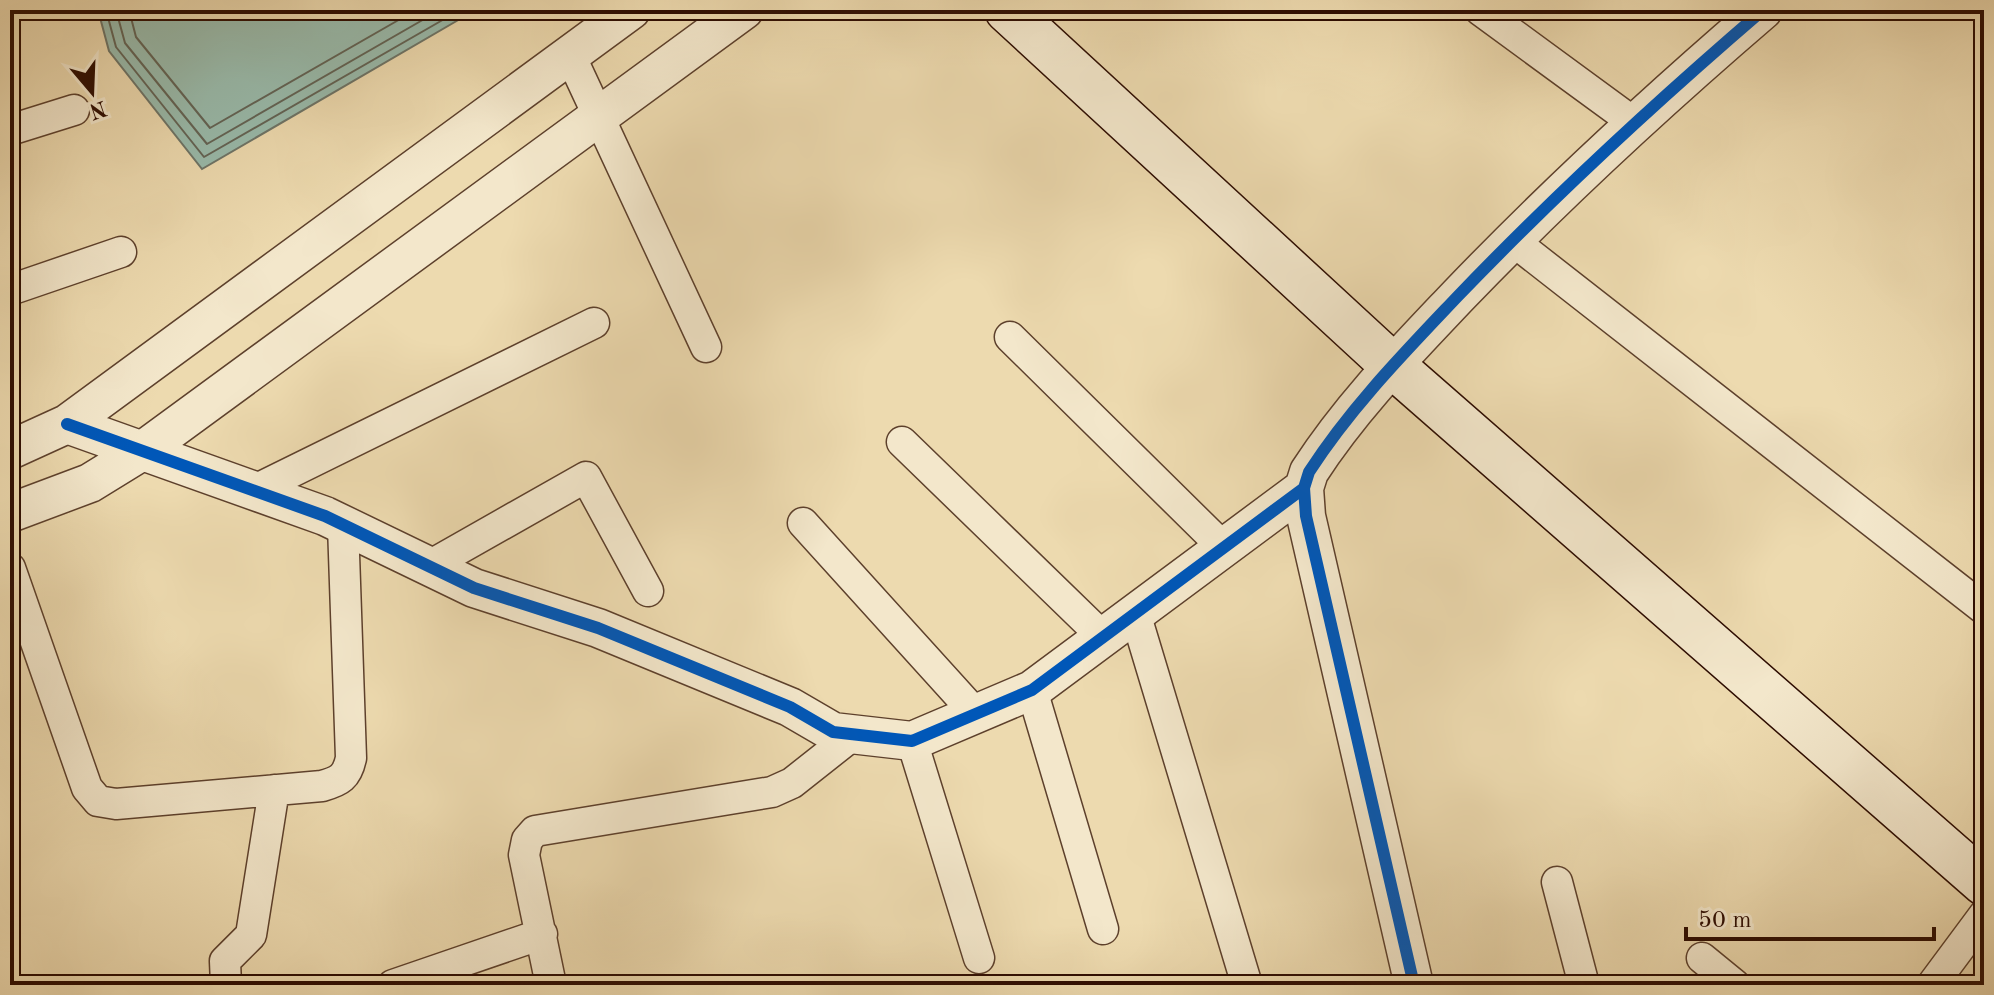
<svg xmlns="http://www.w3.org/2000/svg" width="1994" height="995" font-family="'Old Standard TT',serif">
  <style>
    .water { fill: #99bbac; stroke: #6e7568; stroke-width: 2 }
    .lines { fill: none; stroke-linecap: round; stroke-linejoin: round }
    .shore { stroke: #636456; stroke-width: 2 }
    .minor-casing { stroke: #5d402c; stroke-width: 33 }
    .tertiary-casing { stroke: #5d402c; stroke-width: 41 }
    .secondary-casing { stroke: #2d0c01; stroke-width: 47 }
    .minor { stroke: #f3e7cb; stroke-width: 30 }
    .tertiary { stroke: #f3e7cb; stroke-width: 38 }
    .secondary { stroke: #f3e7cb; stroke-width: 44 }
    .cycleway-casing { stroke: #f3e7cb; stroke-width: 17 }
    .cycleway { stroke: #0057b8; stroke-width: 12 }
  </style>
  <rect width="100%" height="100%" fill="#eddaaf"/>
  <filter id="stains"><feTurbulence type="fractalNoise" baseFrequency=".0025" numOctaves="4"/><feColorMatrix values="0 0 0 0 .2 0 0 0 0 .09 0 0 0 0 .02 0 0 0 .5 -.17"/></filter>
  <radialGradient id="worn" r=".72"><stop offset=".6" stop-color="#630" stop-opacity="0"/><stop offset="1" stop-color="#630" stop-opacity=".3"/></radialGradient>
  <!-- water -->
  <path class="water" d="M98 10H472V12L202 169 109 51Z"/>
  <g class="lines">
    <!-- shore -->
    <path class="shore" d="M106 10 116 47 204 157 460 10
      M116 10 125 43 207 144 440 10
      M129 10 136 37 210 128 416 10"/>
    <!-- minor casing -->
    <g class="minor-casing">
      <path id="minor" d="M1480 10 1633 122
        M570 55 706 347
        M10 130 74 110
        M1512 240 1984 609
        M10 290 121 252
        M1010 337 1225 549
        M902 442 1103 637
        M255 490 594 323
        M803 523 976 714
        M429 566 586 477 648 591
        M10 568 87 788 98 801 116 804 322 786C340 781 347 777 351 758L343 525
        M1135 613 1247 985
        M1032 690 1103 929
        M912 741 979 958
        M1557 882 1584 985
        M1702 958 1735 985
        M226 985 225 961 251 935 274 790
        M393 985 542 934
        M551 985 524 855 527 840 535 831 772 792 792 783 854 734
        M1932 985 1984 915"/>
    </g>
    <!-- tertiary casing -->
    <g class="tertiary-casing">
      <path id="tertiary" d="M67 424 325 516 474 588 598 628 790 707 833 732 912 741 1032 690 1304 488
        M10 450 67 424 631 10
        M10 513 90 483 142 451 744 10
        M1414 985 1306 516 1304 488 1309 472C1351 407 1405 352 1458 296 1555 195 1657 101 1763 10"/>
    </g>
    <!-- secondary casing -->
    <g class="secondary-casing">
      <path id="secondary" d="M1007 10 1392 365 1984 883"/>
    </g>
    <!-- minor -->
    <use href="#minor" class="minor"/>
    <!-- tertiary -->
    <use href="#tertiary" class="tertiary"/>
    <!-- secondary -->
    <use href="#secondary" class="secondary"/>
    <!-- cycleway casing -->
    <g class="cycleway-casing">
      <path id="cycleway" d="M67 424 325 516 474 588 598 628 790 707 833 732 912 741 1032 690 1304 488
        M1414 985 1306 516 1304 488 1309 472C1351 407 1405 352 1458 296 1555 195 1657 101 1763 10"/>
    </g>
    <!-- cycleway -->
    <use href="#cycleway" class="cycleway"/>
  </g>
  <!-- margin -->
  <rect width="1994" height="995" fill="none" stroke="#eddaaf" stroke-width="40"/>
  <rect x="12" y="12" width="1970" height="971" fill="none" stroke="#2d0c01" stroke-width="4"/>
  <rect x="20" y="20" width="1954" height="955" fill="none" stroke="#2d0c01" stroke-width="2"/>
  <!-- north arrow -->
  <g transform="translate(92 92) rotate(161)" stroke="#f3e7cb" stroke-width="6" paint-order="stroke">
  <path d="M0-6L14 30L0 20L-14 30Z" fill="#2d0c01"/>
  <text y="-12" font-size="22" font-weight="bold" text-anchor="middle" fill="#2d0c01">N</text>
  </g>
  <!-- scale -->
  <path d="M1686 927v12h248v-12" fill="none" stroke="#2d0c01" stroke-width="4"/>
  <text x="1698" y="927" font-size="24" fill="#2d0c01" stroke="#f3e7cb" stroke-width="6" paint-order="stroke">50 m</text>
  <rect width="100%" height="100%" filter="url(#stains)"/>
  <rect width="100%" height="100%" fill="url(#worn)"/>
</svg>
